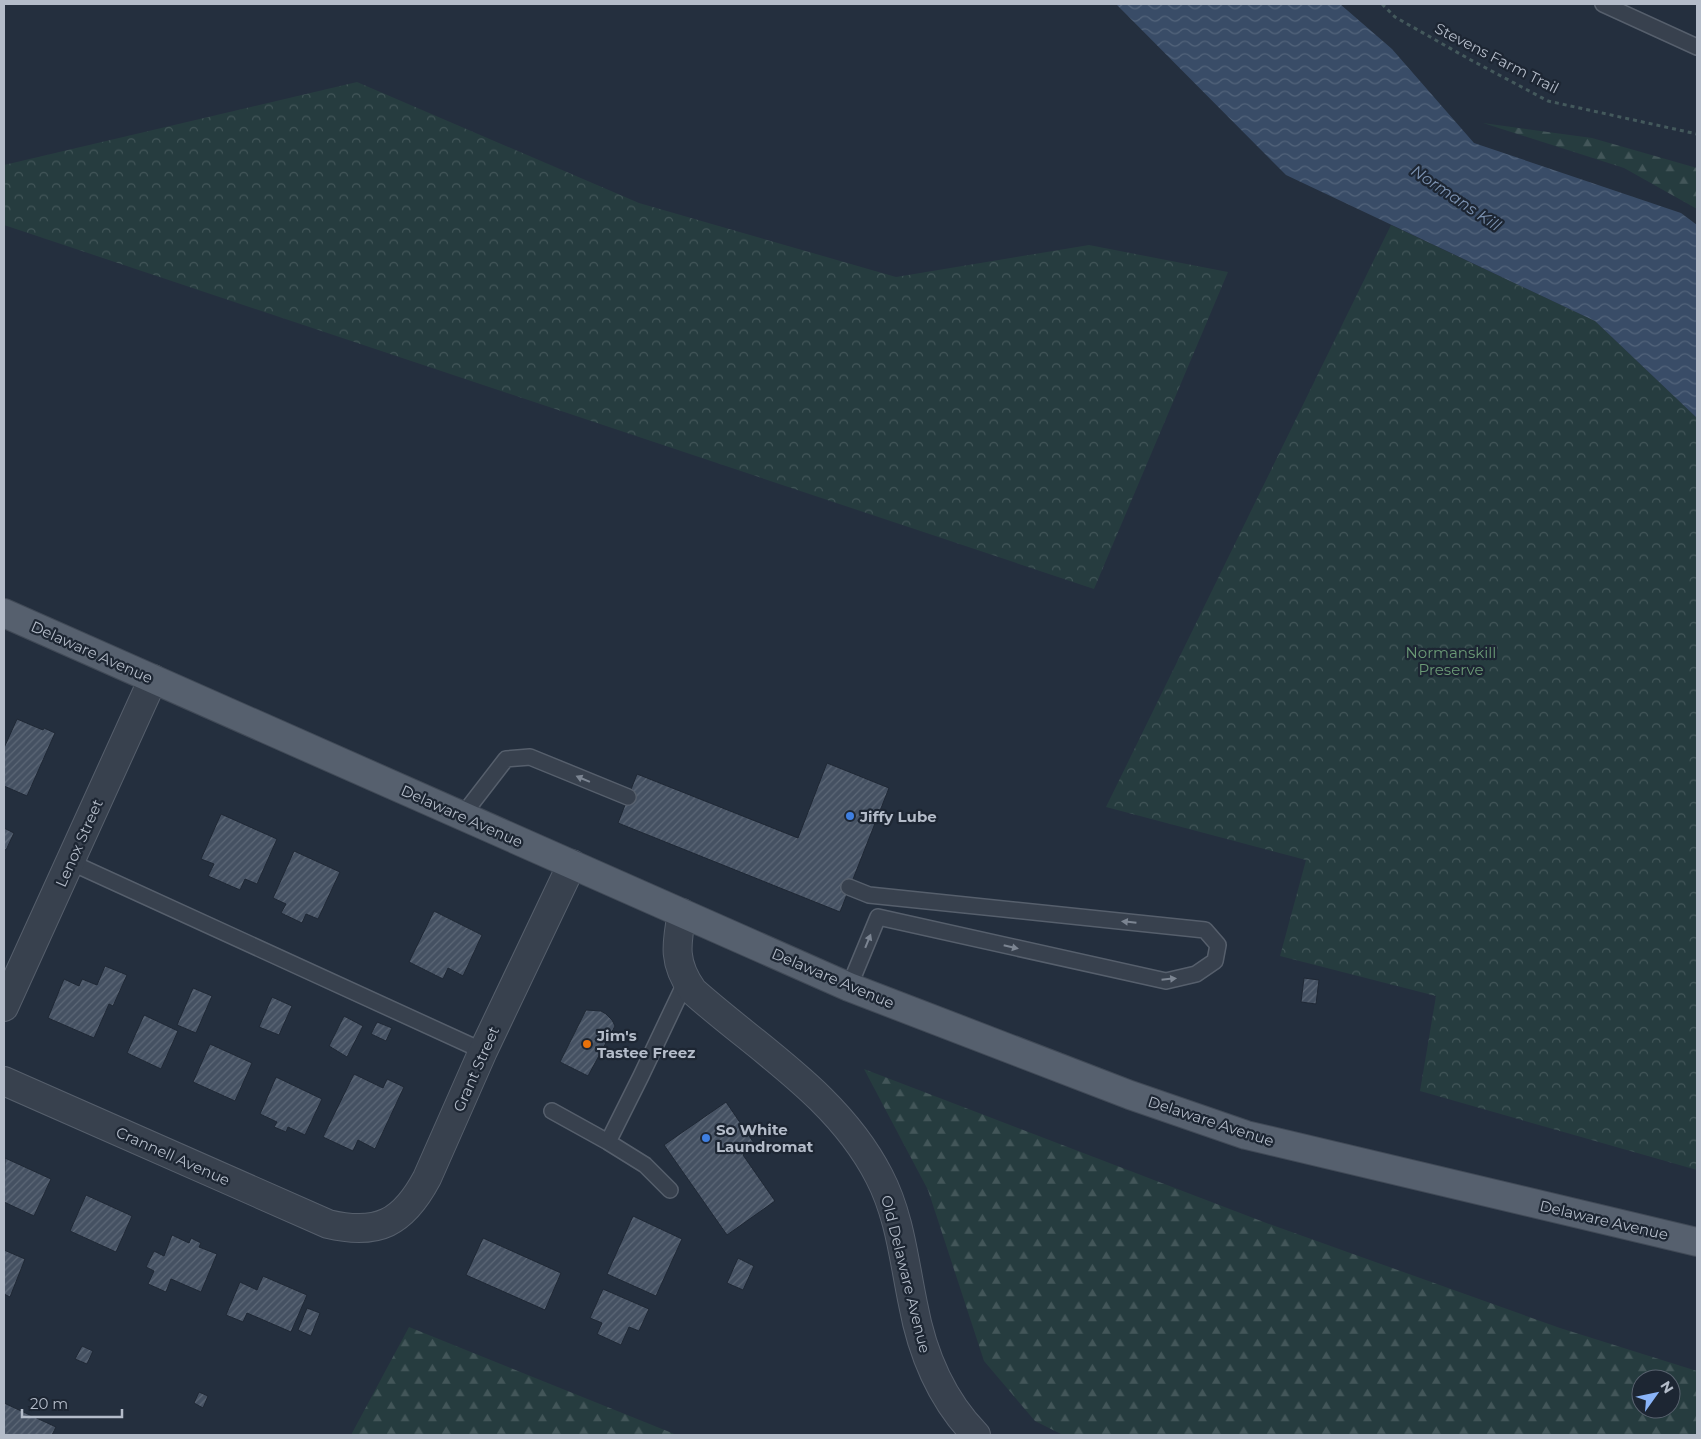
<svg xmlns="http://www.w3.org/2000/svg" width="1701" height="1439" font-family="Montserrat,sans-serif">
  <style>
    .forest { fill: url(#forest-firs); fill-rule: evenodd }
    .park { fill: url(#park-crowns) }
    .water { fill: url(#water-waves) }
    .building { fill: url(#building-hatch); stroke: #1f2835 }
    .lines { fill: none; stroke-linecap: round; stroke-linejoin: round }
    .service-casing { stroke: #565f6c; stroke-width: 18 }
    .minor-casing { stroke: #565f6c; stroke-width: 30 }
    .primary-casing { stroke: #414a57; stroke-width: 30 }
    .path { stroke: #44595c; stroke-width: 3; stroke-dasharray: 4 4; stroke-linecap: butt }
    .service { stroke: #38414e; stroke-width: 15 }
    .minor { stroke: #38414e; stroke-width: 28 }
    .primary { stroke: #56606e; stroke-width: 28 }
    .oneway { fill: #7c8592 }
    .shop-dot { fill: #3f7fe0; stroke: #1d2633; stroke-width: 2 }
    .food-dot { fill: #e8710a; stroke: #1d2633; stroke-width: 2 }
    .labels { text-anchor: middle; dominant-baseline: central; stroke-width: 4.5; stroke-linejoin: round; paint-order: stroke }
    .street-label { font-size: 15px; fill: #b4bcc9; stroke: #1d2633 }
    .park-label { font-size: 15px; fill: #6b9a76; stroke: #1d2633 }
    .poi-label { font-size: 15px; font-weight: bold; fill: #b4bcc9; stroke: #1d2633; text-anchor: start }
    .water-label { font-size: 16px; font-style: italic; fill: #7c92b1; stroke: #1d2633 }
  </style>
  <defs>
    <pattern id="forest-firs" width="22" height="20" patternUnits="userSpaceOnUse" patternTransform="scale(1.25)"><rect width="22" height="20" fill="#263c3f"/><path d="M5 1l3.5 6h-7zM16 11l3.5 6h-7z" fill="#435659"/></pattern>
    <pattern id="park-crowns" width="20" height="18" patternUnits="userSpaceOnUse" patternTransform="scale(1.25)"><rect width="20" height="18" fill="#263c3f"/><path d="M2 6a3 3 0 1 1 6 0M12 15a3 3 0 1 1 6 0" fill="none" stroke="#435659"/></pattern>
    <pattern id="water-waves" width="16" height="10" patternUnits="userSpaceOnUse" patternTransform="scale(1.25)"><rect width="16" height="10" fill="#394c67"/><path d="M0 5q4-4 8 0t8 0" fill="none" stroke="#53647b"/></pattern>
    <pattern id="building-hatch" width="6" height="6" patternUnits="userSpaceOnUse" patternTransform="scale(1.25)"><rect width="6" height="6" fill="#455162"/><path d="M-1 1l2-2M0 6l6-6M5 7l2-2" fill="none" stroke="#5d6877"/></pattern>
  </defs>
  <rect width="100%" height="100%" fill="#242f3e"/>
  <!-- forest -->
  <path class="forest" d="M1483 123 1592 138 1697 168V209L1624 168Z
    M864 1069 1269 1224 1560 1328 1697 1371V1435H1063L1035 1421 984 1361 928 1190ZM1641 1379H1671V1409H1641Z
    M409 1327 677 1435H351Z"/>
  <!-- park -->
  <path class="park" d="M357 82 639 203 896 277 1089 245 1228 272 1094 589 4 225V165Z
    M1391 225 1595 321 1697 418V1170L1420 1091 1436 996 1280 956 1306 860 1106 807Z"/>
  <!-- water -->
  <path class="water" d="M1116 4H1340L1392 49 1474 143 1681 213 1697 225V418L1595 321 1286 175Z"/>
  <!-- building -->
  <path class="building" d="M17 719 43 730 44 728 55 733 27 796 4 786V748Z
    M827 763 889 788 840 912 618 823 637 774 798 838Z
    M221 814 277 839 257 884 245 879 240 890 208 876 214 864 201 859Z
    M4 828 14 833 6 850 4 849Z
    M294 851 340 872 318 919 306 914 302 923 281 913 286 904 273 898Z
    M434 911 482 935 463 976 448 968 443 979 409 962Z
    M105 966 127 975 113 1006 109 1004 94 1038 48 1018 64 979 79 986 82 979 97 985Z
    M1304 978 1319 980 1316 1004 1301 1002Z
    M193 988 212 996 196 1033 177 1025Z
    M272 997 292 1006 279 1035 259 1027Z
    M586 1010 601 1011 606 1014 612 1020 615 1026 588 1076 560 1062Z
    M144 1015 178 1031 161 1069 127 1053Z
    M344 1016 363 1026 347 1057 329 1046Z
    M377 1022 392 1028 386 1041 371 1034Z
    M210 1044 252 1063 235 1101 193 1082Z
    M354 1074 383 1088 387 1079 404 1087 375 1149 358 1140 353 1151 323 1137Z
    M276 1077 322 1099 305 1135 288 1127 286 1132 274 1127 277 1122 260 1114Z
    M726 1102 756 1146 743 1155 775 1201 727 1235 664 1145Z
    M5 1158 51 1179 34 1216 4 1202Z
    M86 1195 132 1216 116 1252 70 1231Z
    M633 1216 682 1239 656 1296 607 1274Z
    M172 1235 189 1243 191 1238 201 1243 199 1247 217 1254 201 1292 171 1279 166 1292 148 1284 154 1271 146 1267 154 1251 164 1256Z
    M483 1238 561 1273 545 1310 466 1275Z
    M4 1250 25 1259 10 1297 4 1294Z
    M738 1258 754 1266 743 1290 727 1283Z
    M263 1276 307 1295 291 1332 247 1313 243 1322 226 1315 240 1282 257 1290Z
    M603 1289 649 1309 639 1331 629 1327 621 1345 597 1334 602 1323 590 1318Z
    M307 1308 320 1313 311 1336 298 1330Z
    M82 1346 93 1351 87 1364 75 1359Z
    M199 1392 208 1396 203 1408 194 1403Z
    M4 1403 56 1427 52 1435H4Z"/>
  <g class="lines">
    <!-- service casing -->
    <g class="service-casing">
      <path id="service" d="M1603 4 1697 47
        M462 816 506 759 530 757 628 797
        M70 862 483 1051
        M849 987 878 917 1166 981 1196 974 1215 961 1218 945 1205 930 869 895 849 887
        M552 1111 608 1142
        M670 1190 645 1165 608 1142 641 1076 686 981"/>
    </g>
    <!-- minor casing -->
    <g class="minor-casing">
      <path id="minor" d="M682 913C676 945 673 963 693 991 758 1049 838 1096 879 1176 900 1216 904 1261 913 1304 922 1353 941 1399 976 1435
        M4 1007 153 679
        M4 1081 328 1224C378 1236 403 1223 427 1178L483 1051 572 864"/>
    </g>
    <!-- primary casing -->
    <g class="primary-casing">
      <path id="primary" d="M4 613 849 987 1130 1095 1246 1135 1697 1242"/>
    </g>
    <!-- path -->
    <path class="path" d="M1382 4 1395 17 1469 59 1548 101 1697 134"/>
    <!-- service -->
    <use href="#service" class="service"/>
    <!-- minor -->
    <use href="#minor" class="minor"/>
    <!-- primary -->
    <use href="#primary" class="primary"/>
  </g>
  <!-- one-way arrows -->
  <defs><path id="oneway-solid" d="M-6-.8H1V-3.2L6.5 0L1 3.2V.8H-6Z" transform="scale(1.25)"/></defs>
  <g class="oneway">
    <use href="#oneway-solid" transform="translate(583 779) rotate(-157)"/>
    <use href="#oneway-solid" transform="translate(1129 922) rotate(-174)"/>
    <use href="#oneway-solid" transform="translate(868 941) rotate(-68)"/>
    <use href="#oneway-solid" transform="translate(1011 947) rotate(13)"/>
    <use href="#oneway-solid" transform="translate(1169 979) rotate(-6)"/>
  </g>
  <!-- markers -->
  <g class="shop-dot">
    <circle cx="850" cy="816" r="5"/>
    <circle cx="706" cy="1138" r="5"/>
  </g>
  <circle class="food-dot" cx="587" cy="1044" r="5"/>
  <g class="labels">
    <!-- street labels -->
    <g class="street-label">
      <text transform="translate(1497 58) rotate(27)">Stevens Farm Trail</text>
      <text transform="translate(92 652) rotate(24)">Delaware Avenue</text>
      <text transform="translate(462 816) rotate(24)">Delaware Avenue</text>
      <text transform="translate(79 843) rotate(-66)">Lenox Street</text>
      <text transform="translate(833 978) rotate(23)">Delaware Avenue</text>
      <text transform="translate(476 1069) rotate(-66)">Grant Street</text>
      <text transform="translate(1211 1121) rotate(18)">Delaware Avenue</text>
      <text transform="translate(173 1156) rotate(24)">Crannell Avenue</text>
      <text transform="translate(1604 1220) rotate(13)">Delaware Avenue</text>
      <text transform="translate(906 1274) rotate(76)">Old Delaware Avenue</text>
    </g>
    <!-- park labels -->
    <g class="park-label">
      <text x="1451" y="652">Normanskill<tspan x="1451" dy="17">Preserve</tspan></text>
    </g>
    <!-- poi labels -->
    <g class="poi-label">
      <text x="860" y="816">Jiffy Lube</text>
      <text x="597" y="1035">Jim's<tspan x="597" dy="17">Tastee Freez</tspan></text>
      <text x="716" y="1129">So White<tspan x="716" dy="17">Laundromat</tspan></text>
    </g>
    <!-- water labels -->
    <g class="water-label">
      <text transform="translate(1456 198) rotate(34)">Normans Kill</text>
    </g>
  </g>
  <!-- border -->
  <rect width="1701" height="1439" fill="none" stroke="#b4bcc9" stroke-width="10"/>
  <!-- north arrow -->
  <g transform="translate(1656 1394) rotate(57)"><circle r="24" fill="#1d2633" stroke="#59626f"/>
  <path d="M0-4L9 19L0 12L-9 19Z" fill="#8ab4f8"/>
  <text y="-8" font-size="14" font-weight="bold" text-anchor="middle" fill="#b4bcc9">N</text>
  </g>
  <!-- scale -->
  <path d="M22 1409v8h100v-8" fill="none" stroke="#b4bcc9" stroke-width="2.5"/>
  <text x="30" y="1409" font-size="15" fill="#b4bcc9" stroke="#1d2633" stroke-width="4" paint-order="stroke">20 m</text>
</svg>
